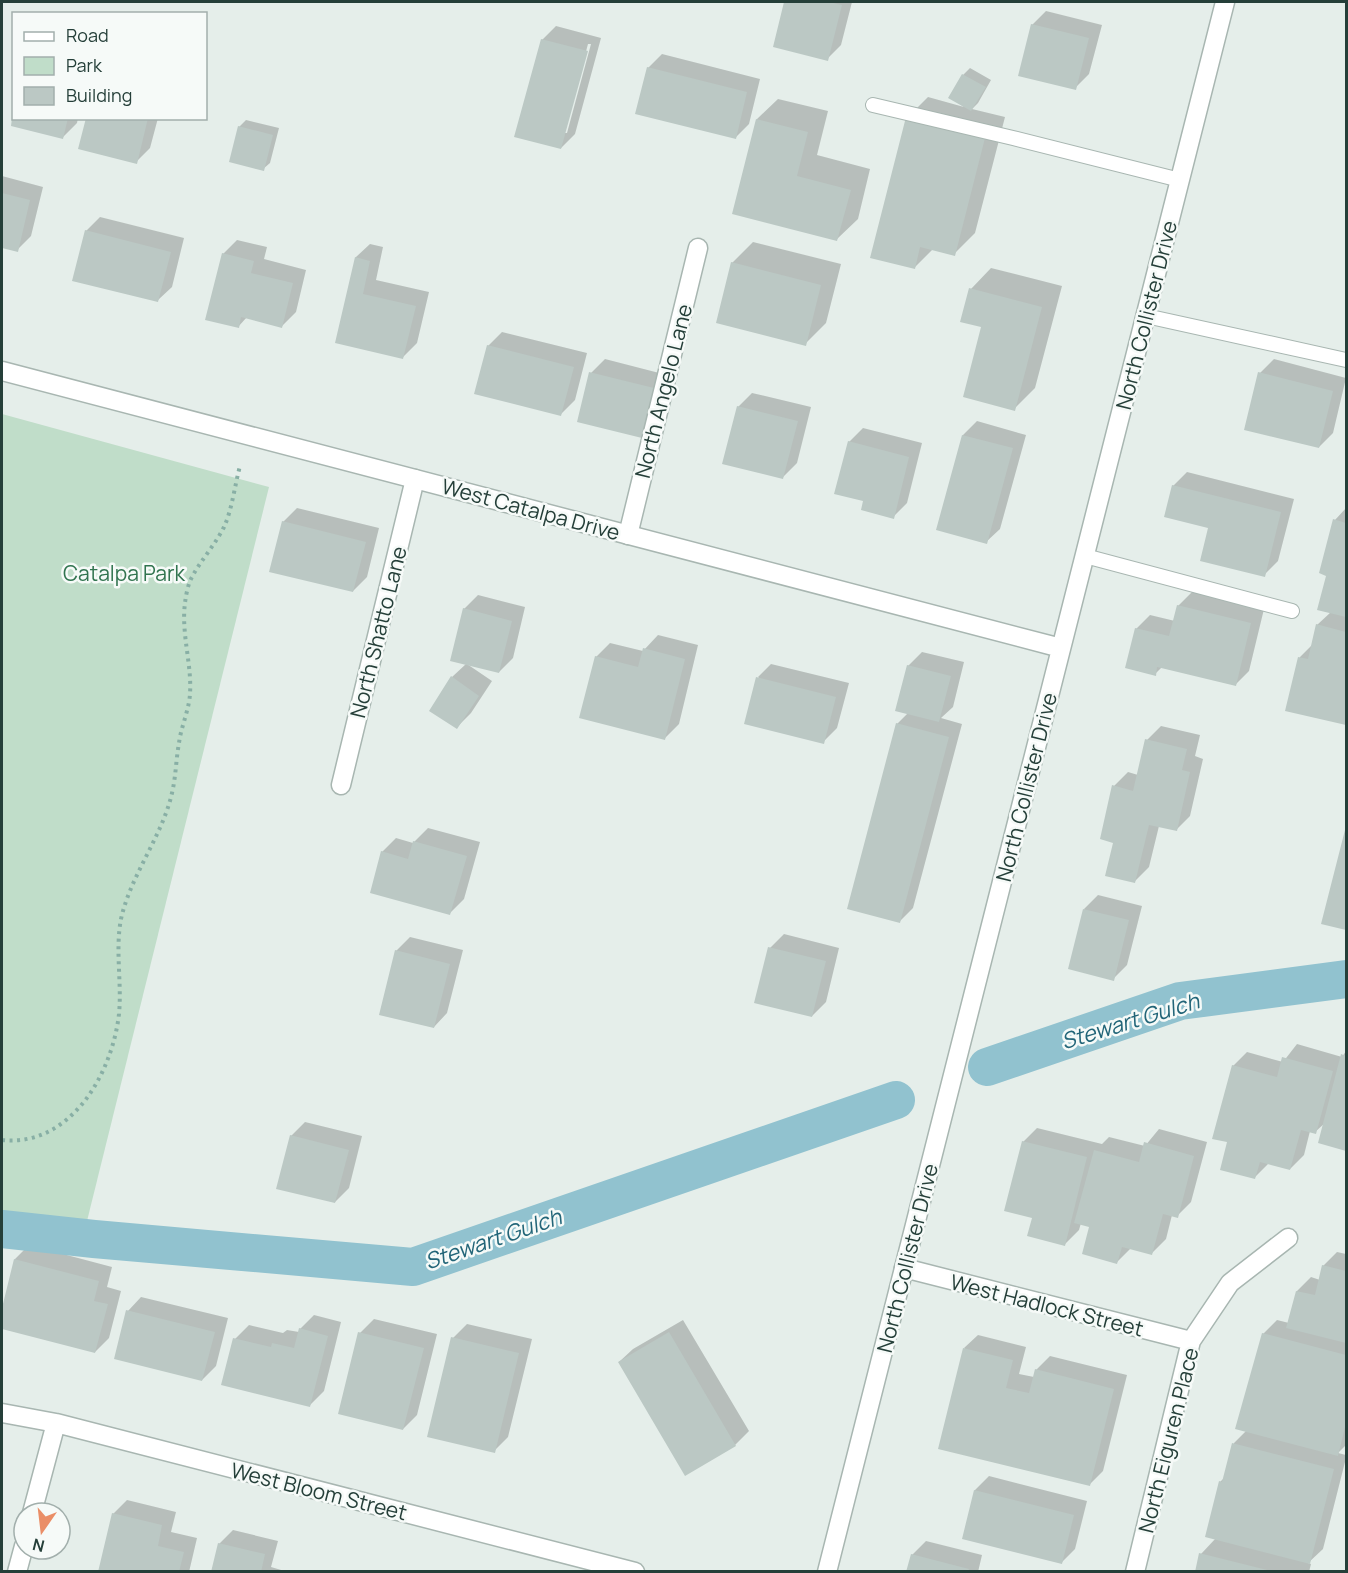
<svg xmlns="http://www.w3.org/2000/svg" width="1348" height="1573" font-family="Manrope,sans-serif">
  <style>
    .green { fill: #c0ddc9 }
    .shadow { fill: #0003; fill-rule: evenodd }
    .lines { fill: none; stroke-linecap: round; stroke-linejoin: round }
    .canal { stroke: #91c2cf; stroke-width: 38 }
    .building { fill: #bbc8c4 }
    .service-casing { stroke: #a8b6b1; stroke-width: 16 }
    .minor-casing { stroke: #a8b6b1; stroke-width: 21 }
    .tertiary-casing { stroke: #a8b6b1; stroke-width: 21 }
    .path { stroke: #88afa5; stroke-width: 4; stroke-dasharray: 3 4.5; stroke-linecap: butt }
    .service { stroke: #fff; stroke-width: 14 }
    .minor { stroke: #fff; stroke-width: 18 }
    .tertiary { stroke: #fff; stroke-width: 18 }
    .labels { text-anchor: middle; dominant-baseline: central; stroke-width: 5; stroke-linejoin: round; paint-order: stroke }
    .street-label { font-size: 21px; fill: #253f39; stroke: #f6faf8 }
    .park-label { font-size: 21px; fill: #31744f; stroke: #f6faf8 }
    .water-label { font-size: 22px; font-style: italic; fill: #226578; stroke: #f6faf8 }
  </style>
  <rect width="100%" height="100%" fill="#e5eeea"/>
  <!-- green -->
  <path class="green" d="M2 414 269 487 86 1225 2 1211Z"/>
  <!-- shadow -->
  <path class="shadow" d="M785 2H852L841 45 827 59 774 46Z
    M1046 11 1102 25 1089 74 1075 88 1032 25Z
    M556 26 601 38 575 134 561 148 542 40ZM588 44H591L567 133H564Z
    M662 54 760 79 749 124 735 138 648 68Z
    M970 68 991 80 978 103 972 109 1005 117 975 233 954 254 933 249 914 268 907 118 928 97 964 107 950 97 963 75Z
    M778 99 828 111 817 155 870 169 858 219 837 239 734 213 757 119Z
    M14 118H78L77 123 63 137Z
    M88 118H158L150 148 136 162Z
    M246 120 279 128 270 163 263 169 239 127Z
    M2 176 43 187 31 236 17 250 2 246Z
    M100 217 184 238 172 287 158 300 86 231Z
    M237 240 267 247 264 259 306 270 296 312 282 326 247 317 238 327 223 254Z
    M753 242 841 264 826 323 805 344 732 263Z
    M370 244 383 247 376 280 429 292 417 343 403 357 336 342 356 257Z
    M991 268 1062 286 1035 388 1014 409 971 289Z
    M502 332 587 353 575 400 561 414 488 346Z
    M605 359 667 375 655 422 641 436 591 373Z
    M1274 359 1346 378 1333 433 1319 447 1260 373Z
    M752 393 811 407 797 463 783 477 738 407Z
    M977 421 1026 435 1000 529 986 542 938 529 963 435Z
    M863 428 922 443 907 503 893 517 865 500 849 442Z
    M1187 472 1294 499 1278 561 1264 575 1210 527 1173 486Z
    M297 508 379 528 367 577 353 591 283 522Z
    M1346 508V723L1287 710 1300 657 1313 644 1317 625 1331 612 1328 575 1335 520Z
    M1192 592 1264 609 1249 671 1235 685 1162 667 1155 674 1136 629 1150 615 1175 621 1178 606Z
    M478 595 525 607 513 658 499 672 467 664 492 681 471 713 457 727 452 677 466 664 464 609Z
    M658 635 698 645 679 724 665 738 596 657 610 643 643 651Z
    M922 652 964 662 953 707 941 718 962 724 913 908 900 921 897 724 908 713V666Z
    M771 664 849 683 837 728 823 742 758 677Z
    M1161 726 1200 735 1195 756 1203 759 1190 816 1176 830 1159 826 1149 867 1135 881 1115 842 1114 786 1128 772 1138 775 1147 740Z
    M428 828 480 842 464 899 450 913 382 852 396 838 413 843Z
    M1346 829V929L1323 923Z
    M1098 895 1142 906 1127 965 1113 979 1084 909Z
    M784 934 839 948 826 1002 812 1016 770 948Z
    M410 937 463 950 447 1013 434 1027 396 951Z
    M1297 1044 1342 1057 1346 1051V1149L1319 1142 1325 1123 1315 1132 1310 1131 1304 1155 1290 1169 1269 1163 1254 1178 1229 1141 1233 1066 1247 1052 1283 1062Z
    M305 1122 362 1136 349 1188 335 1202 291 1136Z
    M1037 1128 1102 1144 1109 1137 1145 1146 1159 1129 1207 1142 1191 1202 1177 1216 1172 1215 1166 1239 1152 1253 1131 1248 1117 1262 1091 1226 1081 1223 1079 1230 1065 1244 1034 1217 1023 1142Z
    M2 1226 6 1227 2 1247Z
    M29 1245 112 1267 107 1287 121 1291 109 1338 95 1352 2 1327V1314L15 1259Z
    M1337 1252 1346 1254V1445L1338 1453 1346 1455V1458L1323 1549 1308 1563 1311 1564 1309 1572H1196L1201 1554 1216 1538 1220 1482 1225 1477 1234 1443 1247 1430 1236 1428 1263 1334 1277 1320 1289 1323 1297 1291 1311 1277 1320 1280 1323 1266Z
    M141 1297 228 1318 216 1366 202 1380 128 1311Z
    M314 1315 341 1322 324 1391 310 1405 235 1339 249 1325 283 1333 287 1330 299 1332 300 1329Z
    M374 1319 437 1334 417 1415 403 1429 360 1333Z
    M683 1320 749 1431 735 1445 619 1362 633 1349Z
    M467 1324 532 1339 508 1437 494 1451 453 1338Z
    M978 1335 1026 1347 1019 1374 1034 1377 1036 1370 1050 1356 1127 1375 1103 1471 1089 1485 964 1348Z
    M989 1476 1087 1501 1075 1549 1061 1563 963 1538 975 1490Z
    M127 1500 176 1512 171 1532 197 1538 189 1572H99L113 1514Z
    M233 1530 278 1541 271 1567 288 1572H212L219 1544Z
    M926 1541 982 1555 978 1572H908L912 1555Z"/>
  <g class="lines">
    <!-- canal -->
    <path class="canal" d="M987 1067 1180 1001 1346 979
      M2 1229 94 1239 413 1267 896 1100"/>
  </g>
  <!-- building -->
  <path class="building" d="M784 2H829L842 5 828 61 773 47Z
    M1031 24 1089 38 1076 90 1018 76Z
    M541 39 588 51 561 149 514 137Z
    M647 67 747 92 736 139 635 114Z
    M962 74 986 87 971 111 948 98Z
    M906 117 985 138 955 256 920 247 915 269 870 258Z
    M12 118H68L63 139 11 126Z
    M86 118H148L137 164 78 149Z
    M756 119 808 132 797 176 851 190 837 241 732 214Z
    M238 126 273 135 264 171 229 162Z
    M2 193 30 200 18 252 2 248Z
    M85 230 171 252 158 302 72 281Z
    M222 253 254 261 251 273 293 283 282 328 241 317 239 328 205 320Z
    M355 257 370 261 363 294 416 306 403 359 335 343Z
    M731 262 821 285 806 346 716 323Z
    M969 288 1042 307 1015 411 963 397 981 327 960 322Z
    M487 345 574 367 561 416 474 394Z
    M589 372 654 388 642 438 577 422Z
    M1258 372 1333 391 1319 448 1244 430Z
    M737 406 798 421 783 479 722 464Z
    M962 435 1013 448 987 544 936 530Z
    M848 441 909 457 894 519 861 510 863 501 834 494Z
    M1172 485 1281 512 1265 577 1200 561 1208 528 1164 517Z
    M1333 519 1346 523V617L1317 610 1326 576 1319 573Z
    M282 521 366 542 353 592 269 572Z
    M1177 605 1251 623 1236 686 1157 667 1156 676 1125 668 1135 628 1169 636Z
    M463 608 512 621 499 673 450 661Z
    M1316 624 1346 632V725L1285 711 1298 657 1308 659Z
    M643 648 685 659 665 740 579 718 595 656 638 667Z
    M907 665 951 676 939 722 895 711Z
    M451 676 479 696 457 729 429 711Z
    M756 677 836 697 824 744 744 724Z
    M896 723 949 737 900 923 847 909Z
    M1145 739 1187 749 1182 770 1190 772 1177 831 1149 825 1135 883 1105 876 1113 843 1100 839 1112 785 1133 791Z
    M1346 826V930L1321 924Z
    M413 841 467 856 450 915 370 893 381 851 408 859Z
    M1083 909 1129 920 1114 981 1068 969Z
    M768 947 826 961 812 1017 754 1003Z
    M395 950 450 964 434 1028 379 1015Z
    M1341 1054 1346 1056V1151L1318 1143Z
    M1282 1057 1333 1071 1316 1134 1301 1130 1290 1170 1260 1162 1255 1179 1220 1170 1227 1142 1212 1139 1232 1065 1277 1077Z
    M290 1135 349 1150 335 1203 276 1189Z
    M1022 1141 1087 1157 1065 1246 1027 1236 1032 1218 1004 1211Z
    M1144 1142 1194 1156 1178 1218 1163 1214 1152 1255 1122 1247 1117 1264 1082 1254 1089 1227 1074 1223 1094 1150 1139 1162Z
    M14 1259 99 1281 94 1301 108 1304 95 1353 2 1329V1308Z
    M1322 1265 1346 1271V1343L1286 1328 1296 1291 1315 1295Z
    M126 1310 215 1332 202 1381 114 1359Z
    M299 1328 328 1336 310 1407 221 1385 233 1338 271 1347 272 1343 294 1348Z
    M358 1332 424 1348 403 1430 338 1414Z
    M669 1332 736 1446 685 1476 618 1362Z
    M1262 1333 1346 1355V1423L1338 1456 1235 1429Z
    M451 1337 519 1353 495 1453 427 1437Z
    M963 1348 1013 1360 1006 1388 1029 1393 1035 1369 1114 1389 1090 1486 938 1449Z
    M1232 1443 1334 1469 1310 1564 1205 1537 1219 1481 1222 1482Z
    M974 1490 1074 1515 1062 1564 962 1539Z
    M112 1513 162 1525 158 1546 184 1552 179 1572H98Z
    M218 1543 265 1554 261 1572H211Z
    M1199 1553 1271 1571V1572H1195Z
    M911 1554 969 1569 968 1572H906Z"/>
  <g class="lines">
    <!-- service casing -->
    <g class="service-casing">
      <path id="service" d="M873 105 1013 138 1180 180
        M1146 316 1346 360
        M1085 556 1292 611"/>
    </g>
    <!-- minor casing -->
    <g class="minor-casing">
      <path id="minor" d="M628 535 698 248
        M341 785 415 479
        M904 1268 1191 1341
        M2 1413 56 1423 635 1572
        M32 1513 56 1423
        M17 1572 24 1546
        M1135 1572 1191 1341 1230 1283 1288 1238"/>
    </g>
    <!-- tertiary casing -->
    <g class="tertiary-casing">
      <path id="tertiary" d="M2 371 1061 648
        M827 1572 1225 2"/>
    </g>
    <!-- path -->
    <path class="path" d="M2 1140C70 1147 112 1075 119 1014 122 983 115 950 121 919 131 874 162 837 172 793 176 776 176 759 179 743 181 727 189 710 190 694 192 664 181 634 185 603 186 595 188 584 192 577 201 560 215 545 224 527 232 510 235 484 240 466"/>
    <!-- service -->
    <use href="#service" class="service"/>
    <!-- minor -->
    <use href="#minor" class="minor"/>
    <!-- tertiary -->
    <use href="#tertiary" class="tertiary"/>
  </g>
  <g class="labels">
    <!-- street labels -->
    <g class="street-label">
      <text transform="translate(1146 315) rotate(-76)">North Collister Drive</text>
      <text transform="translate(663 391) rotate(-76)">North Angelo Lane</text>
      <text transform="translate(531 509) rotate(15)">West Catalpa Drive</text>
      <text transform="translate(378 632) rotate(-76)">North Shatto Lane</text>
      <text transform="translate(1026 787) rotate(-76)">North Collister Drive</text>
      <text transform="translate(907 1258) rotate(-76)">North Collister Drive</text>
      <text transform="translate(1047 1305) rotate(14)">West Hadlock Street</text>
      <text transform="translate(1168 1440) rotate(-76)">North Eiguren Place</text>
      <text transform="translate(319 1491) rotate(14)">West Bloom Street</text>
    </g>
    <!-- park labels -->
    <g class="park-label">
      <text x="124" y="573">Catalpa Park</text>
    </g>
    <!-- water labels -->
    <g class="water-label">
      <text transform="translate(1130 1021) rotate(-17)">Stewart Gulch</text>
      <text transform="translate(493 1239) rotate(-19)">Stewart Gulch</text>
    </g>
  </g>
  <!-- border -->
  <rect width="1348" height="1573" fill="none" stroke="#253f39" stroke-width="6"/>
  <!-- legend -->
  <rect x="12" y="12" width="195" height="108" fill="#f6faf8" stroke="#a2afac" stroke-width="1.5"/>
  <rect x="24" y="32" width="30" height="9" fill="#ffffff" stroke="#a2afac" stroke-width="1.5"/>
  <text x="66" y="42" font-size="18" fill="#253f39">Road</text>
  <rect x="24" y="57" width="30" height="18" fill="#c0ddc9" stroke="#a2afac" stroke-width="1.5"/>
  <text x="66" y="72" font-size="18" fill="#253f39">Park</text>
  <rect x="24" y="87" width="30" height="18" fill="#bbc8c4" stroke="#a2afac" stroke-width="1.5"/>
  <text x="66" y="102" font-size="18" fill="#253f39">Building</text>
  <!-- north arrow -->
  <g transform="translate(42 1531) rotate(194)"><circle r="28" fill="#f6faf8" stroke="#a2afac" stroke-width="1.5"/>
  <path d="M0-4.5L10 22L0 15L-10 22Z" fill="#ea8e67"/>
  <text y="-9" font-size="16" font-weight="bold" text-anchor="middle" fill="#253f39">N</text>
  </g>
</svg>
